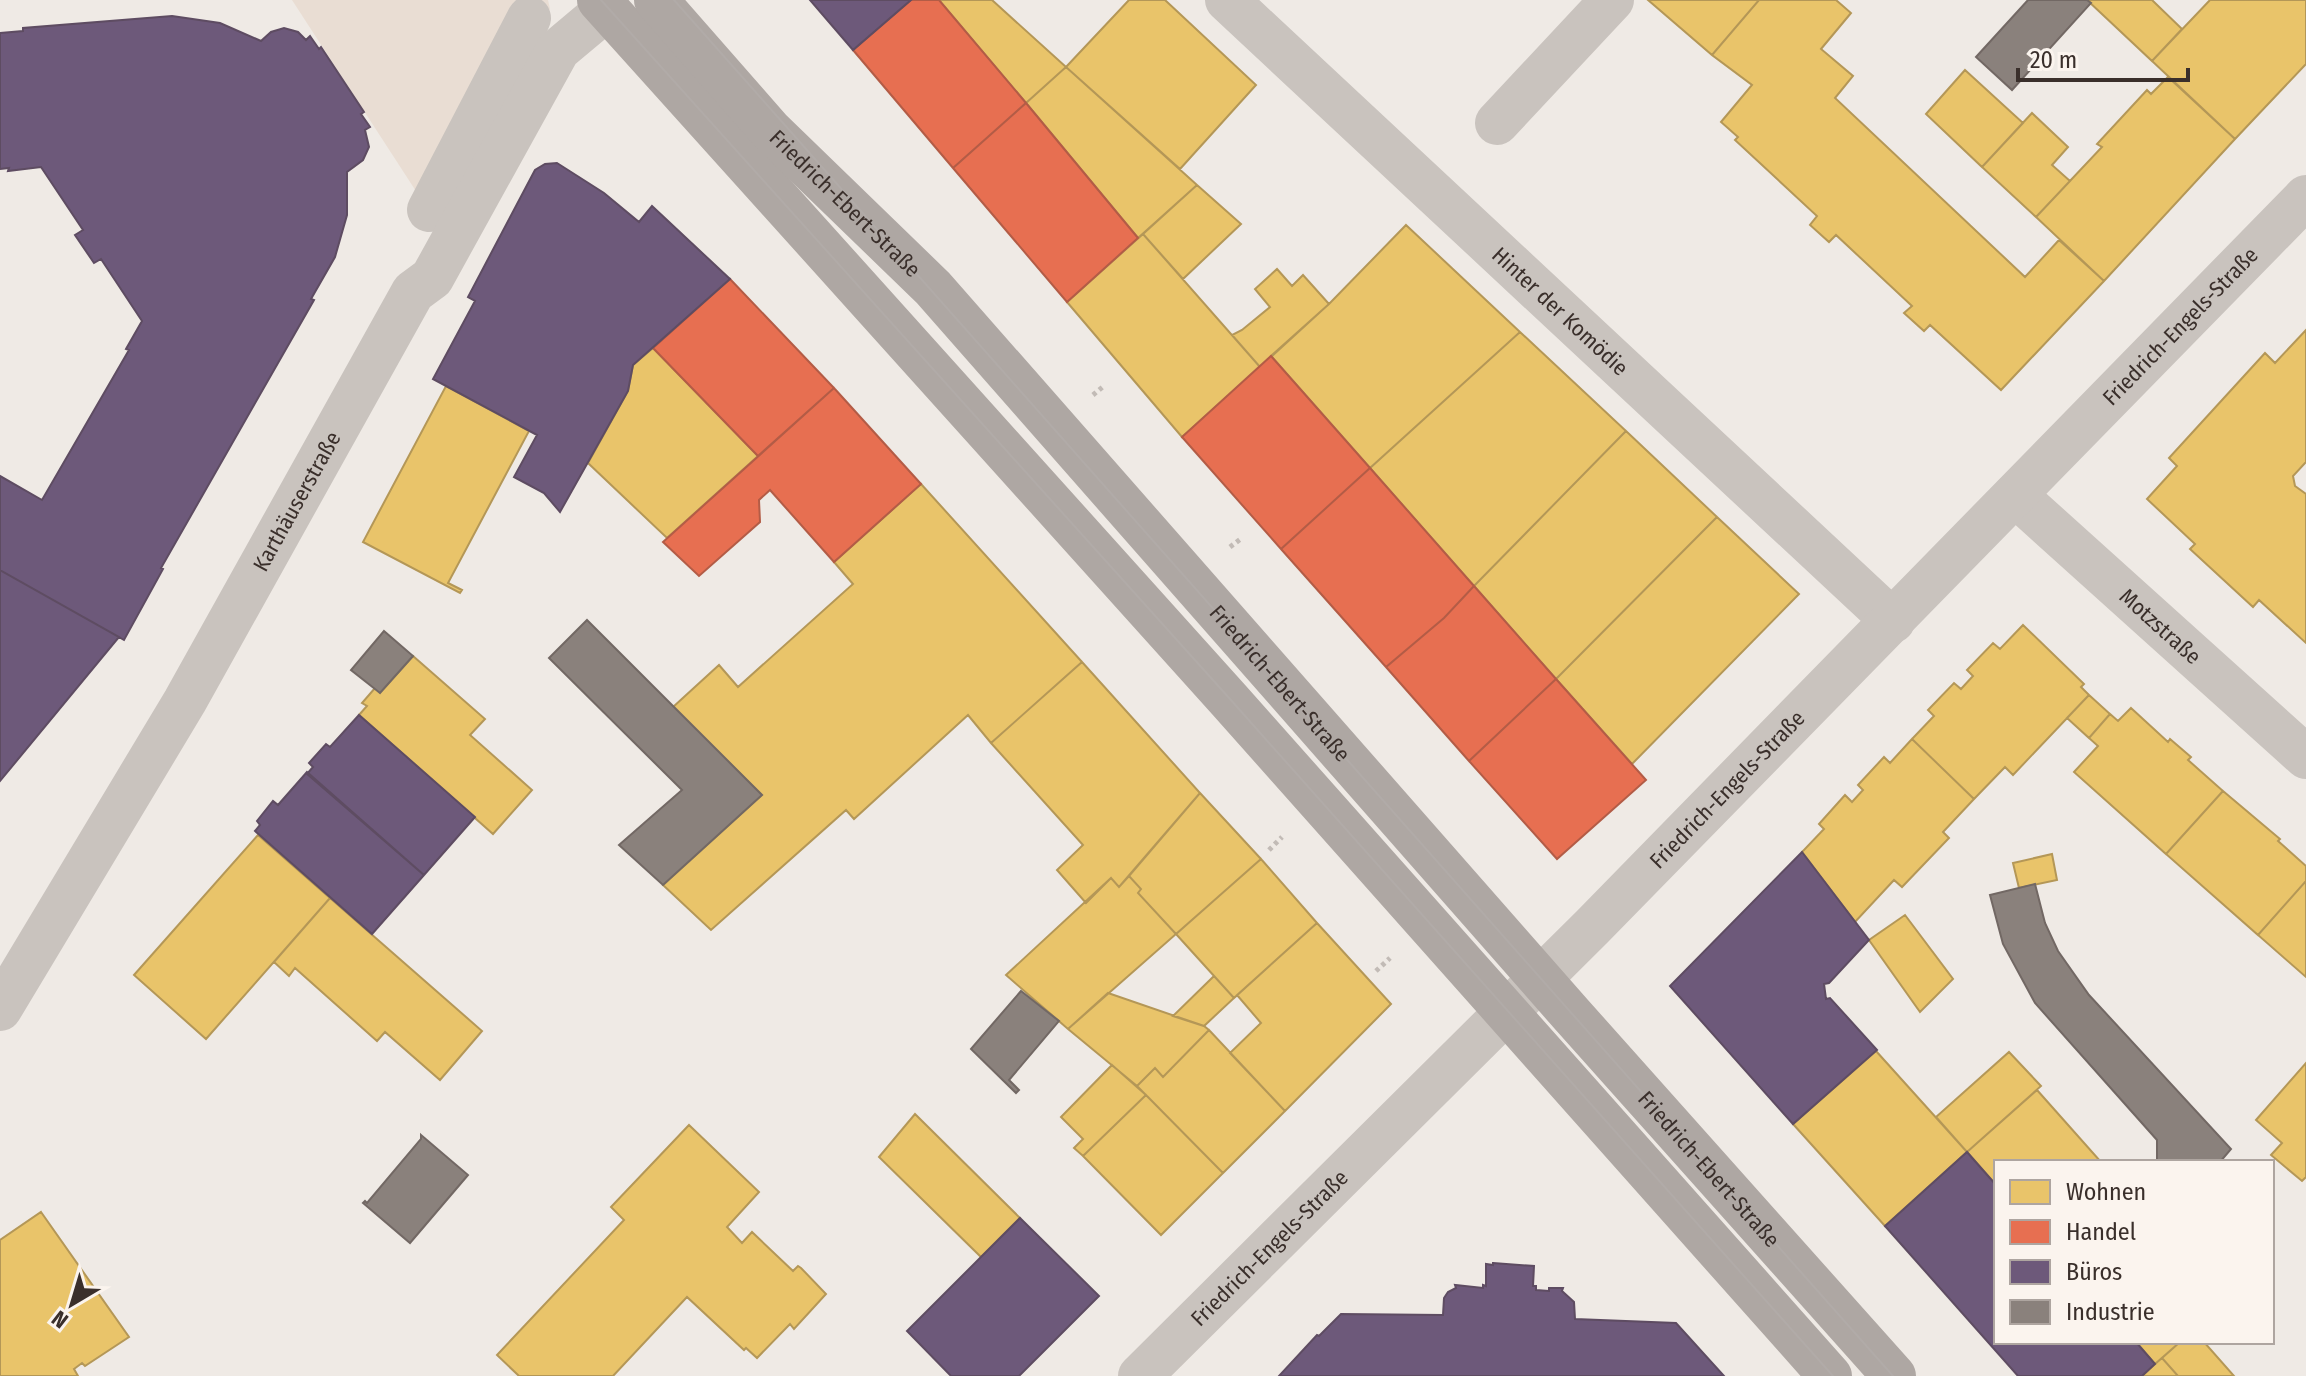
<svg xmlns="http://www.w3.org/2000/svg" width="2306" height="1376" font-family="'Fira Sans Condensed',sans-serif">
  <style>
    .plaza { fill: #e9ddd3 }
    .homes { fill: #e9c46a; stroke: #b49757; stroke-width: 2 }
    .shops { fill: #e76f51; stroke: #b35c46; stroke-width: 2 }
    .offices { fill: #6d597a; stroke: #5e4c62; stroke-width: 2 }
    .industry { fill: #8a817c; stroke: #726864; stroke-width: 2 }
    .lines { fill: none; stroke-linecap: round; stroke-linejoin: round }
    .path { stroke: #c2bbb6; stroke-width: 5; stroke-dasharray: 4 4; stroke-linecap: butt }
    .minor { stroke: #c9c3be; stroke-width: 44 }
    .major { stroke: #aea7a3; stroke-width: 44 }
    .tram { stroke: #b1aba8; stroke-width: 2 }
    .labels { text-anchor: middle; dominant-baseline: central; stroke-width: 8; stroke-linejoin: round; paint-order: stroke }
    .street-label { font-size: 22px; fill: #3a2f2b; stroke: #fbf4ee }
  </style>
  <rect width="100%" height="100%" fill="#efeae5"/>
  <!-- plaza -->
  <path class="plaza" d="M292 0H548L550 9 436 222Z"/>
  <!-- homes -->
  <path class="homes" d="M939 0H992L1066 67 1026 103Z
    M1129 0H1165L1256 85 1180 169 1066 67Z
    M1648 0H1759L1712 55Z
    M1759 0H1836L1851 13 1821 49 1853 76 1835 98 2025 277 2059 240 2104 281 2001 390 1930 325 1924 331 1904 313 1912 306 1836 235 1829 242 1810 225 1817 216 1735 140 1738 137 1721 122 1752 85 1712 55Z
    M2087 0H2152L2182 29 2152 61Z
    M2210 0H2306V64L2235 139 2152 61Z
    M1066 67 1197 185 1138 238 1026 103Z
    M1965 70 2023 123 1982 167 1926 114Z
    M2168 77 2235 139 2104 281 2036 217 2102 147 2097 144 2147 90 2151 94Z
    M2032 113 2068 147 2052 165 2070 181 2036 217 1982 167Z
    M1197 185 1241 224 1183 279 1143 234Z
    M1406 225 1520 332 1370 468 1271 356 1329 304Z
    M1143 234 1260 367 1182 437 1067 302Z
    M1277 269 1292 286 1303 275 1329 304 1260 367 1232 335 1242 330 1270 307 1255 289Z
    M2306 330V462L2293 476 2295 486 2306 494V643L2259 600 2253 607 2190 549 2195 544 2147 499 2177 466 2169 458 2265 353 2275 363Z
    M1520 332 1626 431 1474 586 1370 468Z
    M653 348 758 456 667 538 588 463 628 391 633 365Z
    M446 386 529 431 448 583 462 590 460 593 363 542Z
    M1626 431 1717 517 1556 679 1474 586Z
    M921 484 1082 662 991 743 968 715 854 819 846 810 711 930 663 885 762 795 673 707 719 665 738 687 853 584 834 562Z
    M1717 517 1799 594 1632 764 1556 679Z
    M2023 625 2084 684 2081 687 2089 695 2013 775 2005 767 1974 799 1912 739 1934 716 1928 710 1954 683 1961 689 1973 676 1967 670 1993 643 2000 649Z
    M413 656 485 719 470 735 532 790 493 834 359 715 367 706 362 703 375 688 380 693Z
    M1082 662 1200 793 1119 887 1111 878 1086 903 1057 870 1083 845 991 743Z
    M2089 695 2110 714 2089 738 2067 718Z
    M2131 708 2168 742 2170 739 2191 757 2188 760 2223 791 2166 854 2074 772 2098 746 2089 738 2110 714 2118 721Z
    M1912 739 1974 799 1943 832 1949 838 1902 887 1894 880 1855 922 1802 852 1824 829 1819 824 1845 795 1852 802 1863 790 1858 785 1884 757 1890 763Z
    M2223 791 2280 839 2278 841 2306 866V881L2258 935 2166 854Z
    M1200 793 1261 859 1176 934 1138 893 1141 889 1129 876Z
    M258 835 330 898 206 1039 134 975Z
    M2052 854 2057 880 2019 888 2013 863Z
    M1261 859 1317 923 1234 998 1176 934Z
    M1129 876 1141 889 1138 893 1176 934 1068 1029 1006 975 1111 878 1119 887Z
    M2306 881V977L2258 935Z
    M330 898 482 1031 440 1080 385 1032 377 1041 295 968 289 976 274 962Z
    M1905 915 1953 979 1920 1012 1869 940Z
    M1317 923 1391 1004 1285 1111 1230 1053 1261 1023 1237 995Z
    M1214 976 1234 998 1204 1026 1173 1016Z
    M1108 993 1204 1026 1209 1030 1163 1077 1155 1068 1137 1086 1068 1029Z
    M1209 1030 1285 1111 1223 1173 1137 1086 1155 1068 1163 1077Z
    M1876 1051 1967 1152 1885 1226 1793 1124Z
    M2009 1052 2041 1086 1967 1152 1936 1117Z
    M2306 1063V1177L2302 1181 2271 1155 2282 1143 2256 1120Z
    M1112 1065 1146 1095 1083 1156 1074 1148 1083 1139 1061 1117Z
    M2037 1090 2101 1162H1996V1185L1967 1152Z
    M1146 1095 1223 1173 1161 1235 1083 1156Z
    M915 1114 1020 1218 981 1257 879 1157Z
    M689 1125 759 1192 727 1227 742 1243 752 1232 793 1271 798 1266 801 1268 826 1294 794 1329 790 1324 757 1358 746 1348 744 1350 687 1297 613 1376H519L497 1355 624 1220 611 1207Z
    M41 1212 129 1337 85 1366 82 1363 74 1369 78 1376H0V1240Z
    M2136 1342H2180L2155 1364Z
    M2180 1342H2204L2234 1376H2178L2162 1358Z
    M2162 1358 2178 1376H2142L2155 1364Z"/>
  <!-- shops -->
  <path class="shops" d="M911 0H939L1026 103 953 168 853 50Z
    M1026 103 1138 238 1067 302 953 168Z
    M730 279 834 388 758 456 653 348Z
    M1271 356 1370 468 1281 549 1182 437Z
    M834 388 921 484 834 562 770 490 759 500 760 522 699 576 663 542Z
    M1370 468 1474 586 1444 618 1386 667 1281 549Z
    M1474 586 1556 679 1469 761 1386 667 1444 618Z
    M1556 679 1646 780 1557 859 1469 761Z"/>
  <!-- offices -->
  <path class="offices" d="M810 0H911L853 50Z
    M172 16 220 23 261 41 271 32 284 28 298 32 306 40 310 36 319 49 321 47 364 112 361 114 370 127 365 130 369 147 363 160 347 172V215L335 257 311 299 314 300 161 568 163 569 124 640 0 570V476L42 500 129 350 126 349 142 321 101 259 94 263 75 235 83 230 41 167 8 171 9 168 0 169V33L23 31V28Z
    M557 163 604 193 639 222 652 206 730 279 633 365 628 391 560 512 544 493 514 477 537 435 433 379 475 301 468 297 535 170 545 164Z
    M0 570 119 637 0 781Z
    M359 715 475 817 424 875 307 774 313 767 309 763 326 744 330 747Z
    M307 772 424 875 372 934 255 831 260 825 257 821 273 801 278 805Z
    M1802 852 1869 940 1829 983 1824 984 1826 999 1830 998 1877 1050 1793 1124 1670 986Z
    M1967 1152 1996 1185V1342H2136L2155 1364 2142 1376H2018L1885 1226Z
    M1020 1218 1099 1296 1019 1376H951L907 1331Z
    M1493 1263 1534 1266 1533 1286H1536V1290L1549 1291V1288H1563L1562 1291 1574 1302 1575 1319 1676 1323 1724 1376H1279L1317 1335 1319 1336 1341 1314 1443 1315 1444 1298 1448 1292 1456 1288 1455 1285 1483 1288V1285L1486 1286V1264L1493 1265Z"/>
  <!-- industry -->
  <path class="industry" d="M2028 0H2087L2091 3 2012 90 1976 57Z
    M587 620 762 795 663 885 619 845 682 790 549 658Z
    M384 631 413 656 380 693 351 670Z
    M2035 884 2045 923 2058 951 2089 995 2231 1149 2220 1162H2157V1140L2035 1003 2003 944 1990 895Z
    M1021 991 1059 1021 1009 1080 1019 1090 1016 1093 971 1049Z
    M421 1135 468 1175 410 1243 363 1203 365 1201 367 1203 421 1139Z"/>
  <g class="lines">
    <!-- path -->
    <path class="path" d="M1093 395 1105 385
      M1230 547 1242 538
      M1269 850 1282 837
      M1376 971 1390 958"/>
    <!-- minor -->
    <g class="minor">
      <path id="s1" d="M1227 0 1893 621"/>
      <path d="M1497 123 1612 0"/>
      <path d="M429 210 529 18"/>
      <path id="s2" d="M2015 495 2306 757"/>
      <path id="s3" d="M0 1009 185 701 413 292 432 278 558 50 607 9"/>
      <path id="s4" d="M1140 1376 1592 927 2306 197"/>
    </g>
    <!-- major -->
    <g class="major">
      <path d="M599 0 1229 700 1830 1376"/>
      <path id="s5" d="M656 0 770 130 933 288 1571 1014 1894 1376"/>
    </g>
    <!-- tram -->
    <path class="tram" d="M601 0 1230 699 1833 1376
      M674 0 1893 1376"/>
  </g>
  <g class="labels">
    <!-- street labels -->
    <g class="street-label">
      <text stroke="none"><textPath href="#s5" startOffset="278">Friedrich-Ebert-Straße</textPath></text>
      <text stroke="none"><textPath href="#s1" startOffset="456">Hinter der Komödie</textPath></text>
      <text stroke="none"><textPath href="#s4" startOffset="1478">Friedrich-Engels-Straße</textPath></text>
      <text stroke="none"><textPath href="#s3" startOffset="588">Karthäuserstraße</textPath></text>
      <text stroke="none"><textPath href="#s2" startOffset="196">Motzstraße</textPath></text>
      <text stroke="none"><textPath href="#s5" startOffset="926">Friedrich-Ebert-Straße</textPath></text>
      <text stroke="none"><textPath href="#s4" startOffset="830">Friedrich-Engels-Straße</textPath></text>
      <text stroke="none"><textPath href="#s5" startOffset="1574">Friedrich-Ebert-Straße</textPath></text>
      <text stroke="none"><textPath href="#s4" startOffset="182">Friedrich-Engels-Straße</textPath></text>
    </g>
  </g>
  <!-- legend -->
  <rect x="1994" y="1160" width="280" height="184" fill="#fbf4ee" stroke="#aea5a0" stroke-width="2"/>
  <rect x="2010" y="1180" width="40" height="24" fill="#e9c46a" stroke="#aea5a0" stroke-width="2"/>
  <text x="2066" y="1200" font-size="24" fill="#3a2f2b">Wohnen</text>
  <rect x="2010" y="1220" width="40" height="24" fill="#e76f51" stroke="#aea5a0" stroke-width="2"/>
  <text x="2066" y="1240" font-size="24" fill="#3a2f2b">Handel</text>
  <rect x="2010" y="1260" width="40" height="24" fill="#6d597a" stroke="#aea5a0" stroke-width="2"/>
  <text x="2066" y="1280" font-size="24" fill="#3a2f2b">Büros</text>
  <rect x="2010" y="1300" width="40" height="24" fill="#8a817c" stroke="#aea5a0" stroke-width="2"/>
  <text x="2066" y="1320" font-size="24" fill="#3a2f2b">Industrie</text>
  <!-- north arrow -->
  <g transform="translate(72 1304) rotate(218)" stroke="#fbf4ee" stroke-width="6" paint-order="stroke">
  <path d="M0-6L14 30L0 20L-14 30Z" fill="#3a2f2b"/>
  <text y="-12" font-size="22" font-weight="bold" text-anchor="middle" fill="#3a2f2b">N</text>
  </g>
  <!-- scale -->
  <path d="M2018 68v12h170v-12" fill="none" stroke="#3a2f2b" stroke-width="4"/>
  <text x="2030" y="68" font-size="24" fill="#3a2f2b" stroke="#fbf4ee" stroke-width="6" paint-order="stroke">20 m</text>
</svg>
